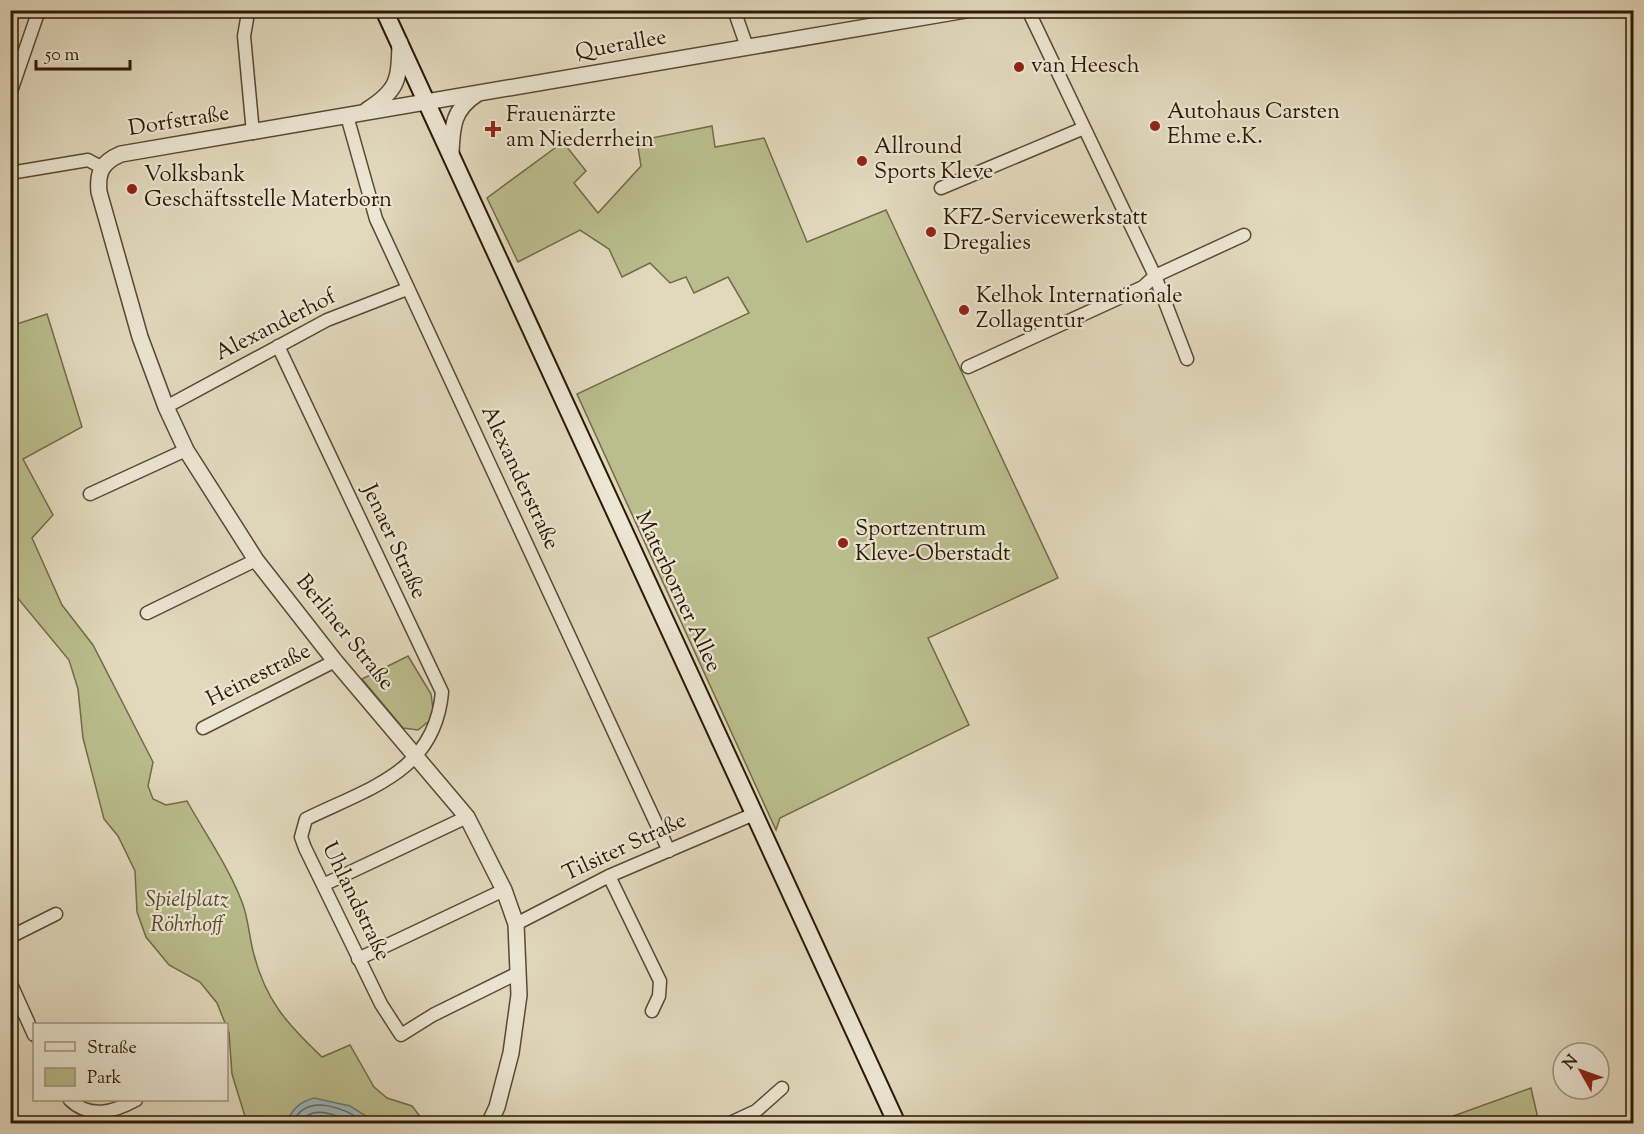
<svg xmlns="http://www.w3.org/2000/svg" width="1644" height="1134" font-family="'Sorts Mill Goudy',serif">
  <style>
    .green { fill: #babd8c; stroke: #726b48; stroke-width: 1.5 }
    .water { fill: #99b8bb; stroke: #6d7871; stroke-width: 1.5 }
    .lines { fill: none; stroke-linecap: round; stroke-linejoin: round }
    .shore { stroke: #62685f; stroke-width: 1.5 }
    .minor-casing { stroke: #594932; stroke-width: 15 }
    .tertiary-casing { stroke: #594932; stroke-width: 18 }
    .secondary-casing { stroke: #2b1903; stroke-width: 20 }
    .minor { stroke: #ece6d4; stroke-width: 12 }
    .tertiary { stroke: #ece6d4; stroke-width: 15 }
    .secondary { stroke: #ece6d4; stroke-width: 16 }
    .poi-dot { fill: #8f2418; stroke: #ece6d4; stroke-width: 2 }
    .labels { text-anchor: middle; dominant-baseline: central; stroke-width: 4.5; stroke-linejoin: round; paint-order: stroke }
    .street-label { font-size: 22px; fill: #2b1903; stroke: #ece6d4 }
    .poi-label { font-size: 22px; fill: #2b1903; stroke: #ece6d4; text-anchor: start }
    .park-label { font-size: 22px; font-style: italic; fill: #564a2c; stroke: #ece6d4 }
  </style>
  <rect width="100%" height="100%" fill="#e2d9bd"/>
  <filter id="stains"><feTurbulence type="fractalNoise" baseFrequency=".00333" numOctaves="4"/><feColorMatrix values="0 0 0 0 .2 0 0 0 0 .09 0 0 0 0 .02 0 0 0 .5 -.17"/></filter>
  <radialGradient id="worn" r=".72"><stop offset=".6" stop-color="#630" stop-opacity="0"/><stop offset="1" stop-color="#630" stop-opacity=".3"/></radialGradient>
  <!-- green -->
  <path class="green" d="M712 126 715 147 764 138 807 242 886 210 1058 578 928 638 969 725 780 818 776 830 577 394 749 313 728 277 694 293 686 277 670 283 650 263 622 277 609 249 580 230 518 262 487 198 563 142 586 171 574 183 598 213 641 166 637 141Z
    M47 314 82 427 23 459 53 515 32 538 62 605 93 645 153 762 148 786 153 799 166 805 187 801C206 835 228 866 242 902 248 917 249 935 253 951 265 1000 287 1024 322 1057L350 1045 374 1087 387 1098 412 1106 425 1123H247L232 1074 229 1033 217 1003 200 982 169 965 146 937 137 912 135 871 118 836 104 819 83 738 78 689 69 660 11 590V326Z
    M408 656 431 694 434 717 418 730 403 728 362 679Z
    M1531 1088 1539 1123H1434Z"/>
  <!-- water -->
  <path class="water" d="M314 1098 350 1106 377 1123H286C292 1110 299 1102 314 1098Z"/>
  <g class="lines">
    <!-- shore -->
    <path class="shore" d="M292 1124C306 1091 346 1108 367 1124
      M300 1124C311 1103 338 1115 353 1124"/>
    <!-- minor casing -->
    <g class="minor-casing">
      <path id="minor" d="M734 10 747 47
        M1028 10 1155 276 1187 359
        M248 13 244 36 253 133
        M10 94 39 10
        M347 116 376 219 669 851
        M10 173 88 160 101 167
        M941 188 1084 128
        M278 346 442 692C435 772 369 788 306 819L301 837 305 848 381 1004 401 1035 433 1015 518 973
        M968 367 1143 287 1155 276 1244 235
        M166 407 327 320 407 289
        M90 494 186 450
        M147 613 256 560
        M203 728 335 661
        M609 876 660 981 659 996 652 1011
        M323 885 467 817
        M516 924 609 876 754 814
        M10 937 56 914
        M358 959 504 890
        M10 982 34 1035
        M70 1100C90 1119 114 1112 136 1100
        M728 1124 756 1111 782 1088"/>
    </g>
    <!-- tertiary casing -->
    <g class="tertiary-casing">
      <path id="tertiary" d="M367 110C399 90 399 79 400 43
        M451 153C452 127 453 109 477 94
        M489 1124 497 1107 511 1053 519 995 516 924 504 890 467 817 335 661 256 560 186 450 166 407 140 337 99 192C97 172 102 162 121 154L966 10"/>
    </g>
    <!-- secondary casing -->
    <g class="secondary-casing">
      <path id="secondary" d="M384 10 897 1124"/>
    </g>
    <!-- minor -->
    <use href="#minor" class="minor"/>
    <!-- tertiary -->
    <use href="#tertiary" class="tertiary"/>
    <!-- secondary -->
    <use href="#secondary" class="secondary"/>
  </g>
  <!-- markers -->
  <g class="poi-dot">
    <circle cx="1019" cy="67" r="6"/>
    <circle cx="1155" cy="126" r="6"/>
    <path d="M490 120h6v6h6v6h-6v6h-6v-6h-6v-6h6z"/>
    <circle cx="862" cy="161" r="6"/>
    <circle cx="132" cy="189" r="6"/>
    <circle cx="931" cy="232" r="6"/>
    <circle cx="964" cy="310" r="6"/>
    <circle cx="843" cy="543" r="6"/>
  </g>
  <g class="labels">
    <!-- street labels -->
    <g class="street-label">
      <text transform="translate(621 46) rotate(-10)">Querallee</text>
      <text transform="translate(179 122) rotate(-9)">Dorfstraße</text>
      <text transform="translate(276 326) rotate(-27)">Alexanderhof</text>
      <text transform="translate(519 478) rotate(65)">Alexanderstraße</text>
      <text transform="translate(393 542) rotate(65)">Jenaer Straße</text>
      <text transform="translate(677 592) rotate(65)">Materborner Allee</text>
      <text transform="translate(344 633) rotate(51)">Berliner Straße</text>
      <text transform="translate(259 676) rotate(-27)">Heinestraße</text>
      <text transform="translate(625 848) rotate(-25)">Tilsiter Straße</text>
      <text transform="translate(355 902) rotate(64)">Uhlandstraße</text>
    </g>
    <!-- poi labels -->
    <g class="poi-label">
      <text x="1031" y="67">van Heesch</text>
      <text x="1167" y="113">Autohaus Carsten<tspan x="1167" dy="25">Ehme e.K.</tspan></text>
      <text x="506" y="116">Frauenärzte<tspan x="506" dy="25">am Niederrhein</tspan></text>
      <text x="874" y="148">Allround<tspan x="874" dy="25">Sports Kleve</tspan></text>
      <text x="144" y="176">Volksbank<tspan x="144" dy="25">Geschäftsstelle Materborn</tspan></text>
      <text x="943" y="219">KFZ-Servicewerkstatt<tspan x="943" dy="25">Dregalies</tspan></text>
      <text x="976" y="297">Kelhok Internationale<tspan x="976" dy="25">Zollagentur</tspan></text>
      <text x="855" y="530">Sportzentrum<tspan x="855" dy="25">Kleve-Oberstadt</tspan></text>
    </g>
    <!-- park labels -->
    <g class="park-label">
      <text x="187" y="901">Spielplatz<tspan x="187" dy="25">Röhrhoff</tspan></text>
    </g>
  </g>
  <!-- margin -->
  <rect width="1644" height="1134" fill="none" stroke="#e2d9bd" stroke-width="36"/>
  <rect x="12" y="12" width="1620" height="1110" fill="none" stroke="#2b1903" stroke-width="3"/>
  <rect x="18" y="18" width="1608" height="1098" fill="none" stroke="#2b1903" stroke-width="1.5"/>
  <!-- legend -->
  <rect x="33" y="1023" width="195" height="78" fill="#ece6d4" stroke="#9f9480" stroke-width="1.5"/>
  <rect x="45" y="1042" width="30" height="9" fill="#ece6d4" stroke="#9f9480" stroke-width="1.5"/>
  <text x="87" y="1053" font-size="18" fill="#2b1903">Straße</text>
  <rect x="45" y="1068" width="30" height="18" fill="#babd8c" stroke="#9f9480" stroke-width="1.5"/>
  <text x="87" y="1083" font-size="18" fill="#2b1903">Park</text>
  <!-- north arrow -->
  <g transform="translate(1581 1071) rotate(310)"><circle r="28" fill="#ece6d4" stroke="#9f9480" stroke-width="1.5"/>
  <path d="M0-4.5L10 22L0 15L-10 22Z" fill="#8f2418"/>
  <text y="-9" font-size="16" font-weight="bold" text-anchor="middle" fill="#2b1903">N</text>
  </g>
  <!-- scale -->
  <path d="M36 60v9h94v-9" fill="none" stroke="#2b1903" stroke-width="3"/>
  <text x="45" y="60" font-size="18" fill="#2b1903" stroke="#ece6d4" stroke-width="4.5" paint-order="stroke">50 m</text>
  <rect width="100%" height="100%" filter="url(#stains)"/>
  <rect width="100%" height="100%" fill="url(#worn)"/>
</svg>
